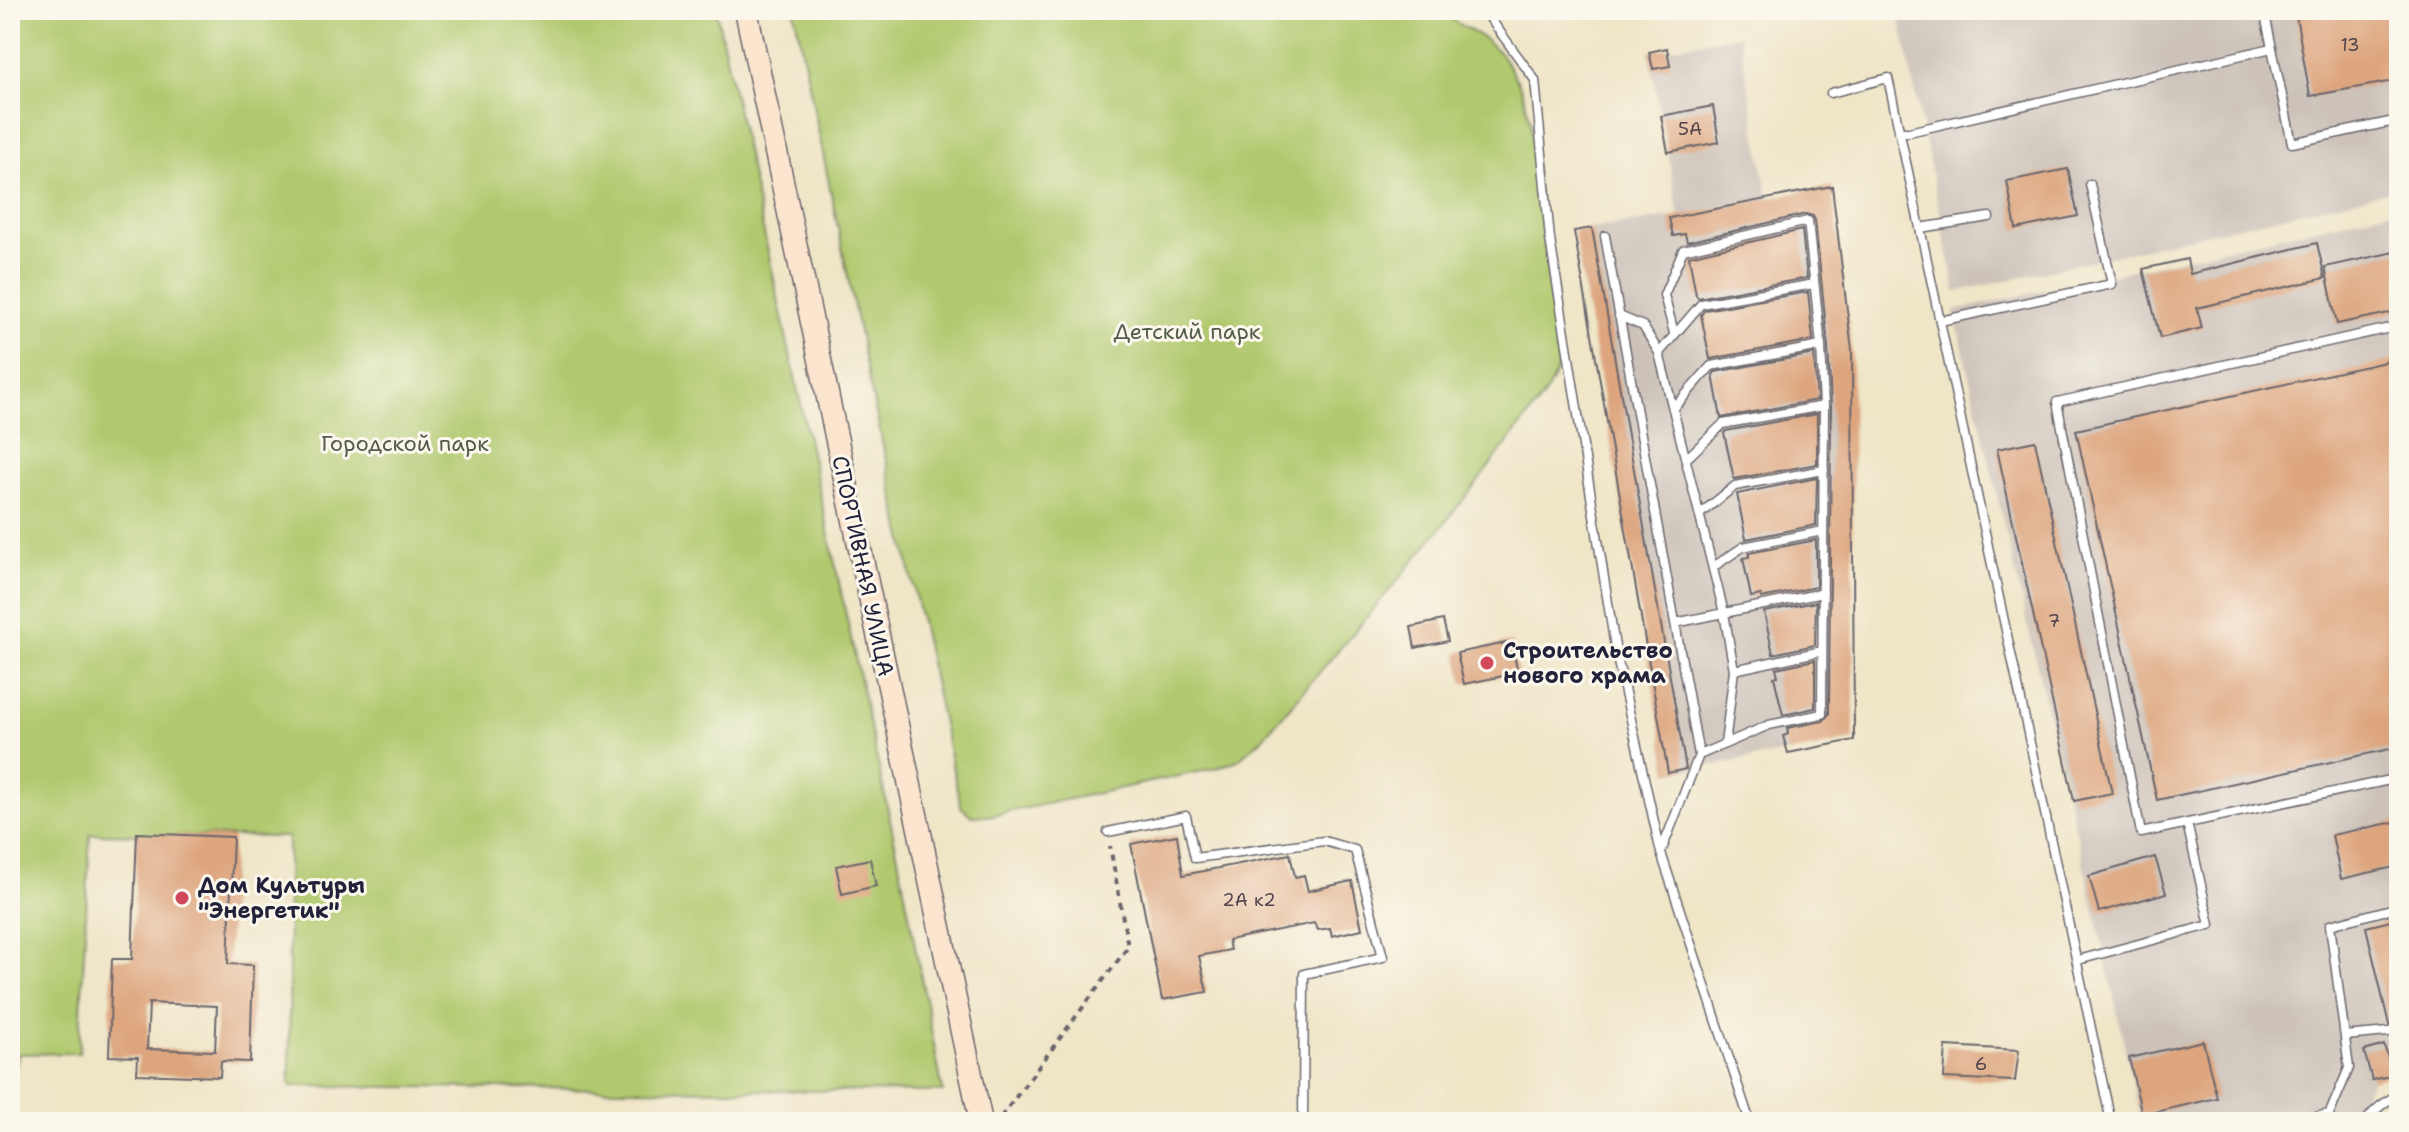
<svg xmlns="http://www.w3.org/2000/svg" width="2409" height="1132" font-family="'Shantell Sans',sans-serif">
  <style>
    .industrial { fill: #ccc2b9 }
    .green { fill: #b1c96e; stroke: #6a7654; stroke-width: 2 }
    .building { fill: #dda57e; fill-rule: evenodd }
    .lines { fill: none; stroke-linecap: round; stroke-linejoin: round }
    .lane-casing { stroke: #6a666c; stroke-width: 11 }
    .secondary-casing { stroke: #6a666c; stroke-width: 25 }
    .path { stroke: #6a666c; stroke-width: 4; stroke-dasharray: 6 6; stroke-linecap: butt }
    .lane { stroke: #fff; stroke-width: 8 }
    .secondary { stroke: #fce5cf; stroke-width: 22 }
    .poi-dot { fill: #d1495b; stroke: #fbf7ec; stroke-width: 3 }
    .labels { text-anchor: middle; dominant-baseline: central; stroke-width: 6; stroke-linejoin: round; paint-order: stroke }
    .number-label { font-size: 18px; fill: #51434c }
    .park-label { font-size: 22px; fill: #545c4d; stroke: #fbf7ec }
    .street-label { font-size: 22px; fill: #22223b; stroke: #fbf7ec }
    .poi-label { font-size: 22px; font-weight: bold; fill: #22223b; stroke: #fbf7ec; text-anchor: start }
  </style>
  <rect width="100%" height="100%" fill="#fbf7ec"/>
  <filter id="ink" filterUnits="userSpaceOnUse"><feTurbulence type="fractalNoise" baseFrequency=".0125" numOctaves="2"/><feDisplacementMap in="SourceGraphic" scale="16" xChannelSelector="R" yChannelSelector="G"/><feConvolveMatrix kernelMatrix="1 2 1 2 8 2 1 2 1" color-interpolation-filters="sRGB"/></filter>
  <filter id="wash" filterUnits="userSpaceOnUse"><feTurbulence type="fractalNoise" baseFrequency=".006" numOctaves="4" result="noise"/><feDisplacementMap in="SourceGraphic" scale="32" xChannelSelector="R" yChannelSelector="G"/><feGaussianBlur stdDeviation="1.8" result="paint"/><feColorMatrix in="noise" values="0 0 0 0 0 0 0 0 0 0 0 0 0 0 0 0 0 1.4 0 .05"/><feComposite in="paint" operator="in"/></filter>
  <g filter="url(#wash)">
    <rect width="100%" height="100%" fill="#efe5c7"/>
    <!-- industrial -->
    <path class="industrial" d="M1898 10H2399V189L1956 292Z
      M1739 35 1768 198 1832 186 1852 351 1854 740 1668 773 1574 231 1679 216 1649 52Z
      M2399 209V1073L2372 1080 2345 1122H2141L2101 938 1954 311Z"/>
    <!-- green -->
    <path class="green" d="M10 10H716L898 857 943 1092 290 1086 288 837 90 834 79 1053 18 1054 10 1102Z
      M794 10H1435L1485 39 1502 55 1518 82 1525 100 1530 122 1558 361C1557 385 1526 418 1511 438 1433 542 1347 640 1262 739L1238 760 1217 768 988 816H972L961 807 868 376Z"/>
    <g id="blocks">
      <!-- building -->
      <path class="building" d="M2295 10H2399V80L2310 96Z
        M1667 48 1670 66 1653 69 1649 52Z
        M1713 106 1719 142 1668 152 1661 116Z
        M2068 169 2078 216 2016 229 2007 181Z
        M1832 186 1852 351 1854 740 1788 753 1783 736 1788 734 1787 728 1823 721 1829 714 1831 406 1828 346 1815 220 1813 216 1806 214 1687 242 1685 234 1673 236 1669 218Z
        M1592 228 1686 769 1668 773 1574 231Z
        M1802 230 1807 278 1698 298 1696 295 1689 256Z
        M2317 243 2325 278 2197 308 2202 328 2160 338 2143 269 2187 259 2190 274Z
        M2399 251V311L2337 324 2325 267Z
        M1808 292 1813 340 1710 359 1701 315 1705 310Z
        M1814 354 1817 400 1721 418 1713 375 1715 372Z
        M2399 359V747L2157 800 2076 430Z
        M1817 414V464L1734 479 1724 433 1726 431Z
        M2035 441 2112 793 2074 801 1997 449Z
        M1817 478 1816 525 1746 539 1737 494Z
        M1816 540V587L1761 598V595L1751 597 1743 558 1749 557V553Z
        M1816 602 1815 645 1773 654 1764 612Z
        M1443 620 1448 641 1415 648 1411 627Z
        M1511 642 1518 673 1464 684 1457 653Z
        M1815 660V708L1783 715 1774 677 1778 676 1776 668Z
        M2399 821V866L2341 879 2332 835Z
        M137 833 233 837 228 964 253 965 250 1062 221 1061 220 1077 137 1074 138 1057 109 1056 112 959H132ZM149 1003 217 1006 215 1051 147 1049Z
        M1177 835 1183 875 1290 854 1295 877 1304 875 1308 891 1352 881 1362 929 1332 936 1330 928 1318 930 1314 923 1228 940 1230 950 1199 956 1207 992 1162 1000 1131 844Z
        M2155 857 2166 893 2099 912 2089 876Z
        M870 859 876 886 842 894 836 866Z
        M2399 919V1024L2389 1025 2366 927Z
        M2203 1041 2217 1098 2142 1115 2129 1058Z
        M2384 1045 2393 1075 2372 1080 2364 1051Z
        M1946 1046 2019 1050 2015 1081 1944 1078Z"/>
    </g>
  </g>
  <g filter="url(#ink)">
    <use href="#blocks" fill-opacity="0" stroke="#6a666c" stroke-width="2"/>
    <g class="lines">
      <!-- lane casing -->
      <g class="lane-casing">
        <path id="lane" d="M1484 10 1535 80 1550 239 1616 653 1661 853 1750 1122
          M2264 10 2292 143 2399 120
          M1831 93 1888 78 2111 1122
          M1899 132H1909L2272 48
          M1920 228 1989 217
          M1605 236 1699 755 1661 852
          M1619 316 1643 326 1659 353 1724 613 1734 670 1725 744
          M1940 321 2112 284 2090 184
          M2399 326 2057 402 2141 833 2399 778
          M1674 333 1664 295 1683 250 1808 221 1821 346 1824 406 1822 714 1769 725 1699 755
          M1659 353 1701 304 1814 284
          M1673 409 1711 366 1821 346
          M1686 459 1723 424 1824 406
          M1700 514 1735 486 1824 470
          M1713 567 1743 547 1823 531
          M1675 623 1823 593
          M1734 670 1822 651
          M1108 832 1186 816 1195 858 1324 841 1355 850 1383 957 1304 974 1303 1122
          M2078 960 2210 925 2187 823
          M2345 1036 2399 1031
          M2293 1122 2329 1114
          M2326 1122 2349 1068 2330 925 2399 907
          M2366 1122C2372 1111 2388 1099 2399 1095"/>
      </g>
      <!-- secondary casing -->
      <g class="secondary-casing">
        <path id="secondary" d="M746 10 981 1122"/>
      </g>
      <!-- path -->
      <path class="path" d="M1001 1117 1128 947 1110 846"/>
      <!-- lane -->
      <use href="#lane" class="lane"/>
      <!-- secondary -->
      <use href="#secondary" class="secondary"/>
    </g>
  </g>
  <!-- markers -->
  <g class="poi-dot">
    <circle cx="1487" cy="663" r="8"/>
    <circle cx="182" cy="898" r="8"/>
  </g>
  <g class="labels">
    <!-- number labels -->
    <g class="number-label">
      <text x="2350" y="45">13</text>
      <text x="1690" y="129">5А</text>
      <text x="2054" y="621">7</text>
      <text x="1249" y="900">2А к2</text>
      <text x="1981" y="1064">6</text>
    </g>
    <!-- park labels -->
    <g class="park-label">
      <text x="1187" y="331">Детский парк</text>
      <text x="405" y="443">Городской парк</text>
    </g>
    <!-- street labels -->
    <g class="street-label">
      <text transform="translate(863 566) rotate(78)">СПОРТИВНАЯ УЛИЦА</text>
    </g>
    <!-- poi labels -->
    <g class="poi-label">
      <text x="1503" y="650">Строительство<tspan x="1503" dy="25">нового храма</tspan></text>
      <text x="198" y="885">Дом Культуры<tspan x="198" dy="25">"Энергетик"</tspan></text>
    </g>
  </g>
  <!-- margin -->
  <rect width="2409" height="1132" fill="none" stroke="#fbf7ec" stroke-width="40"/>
</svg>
